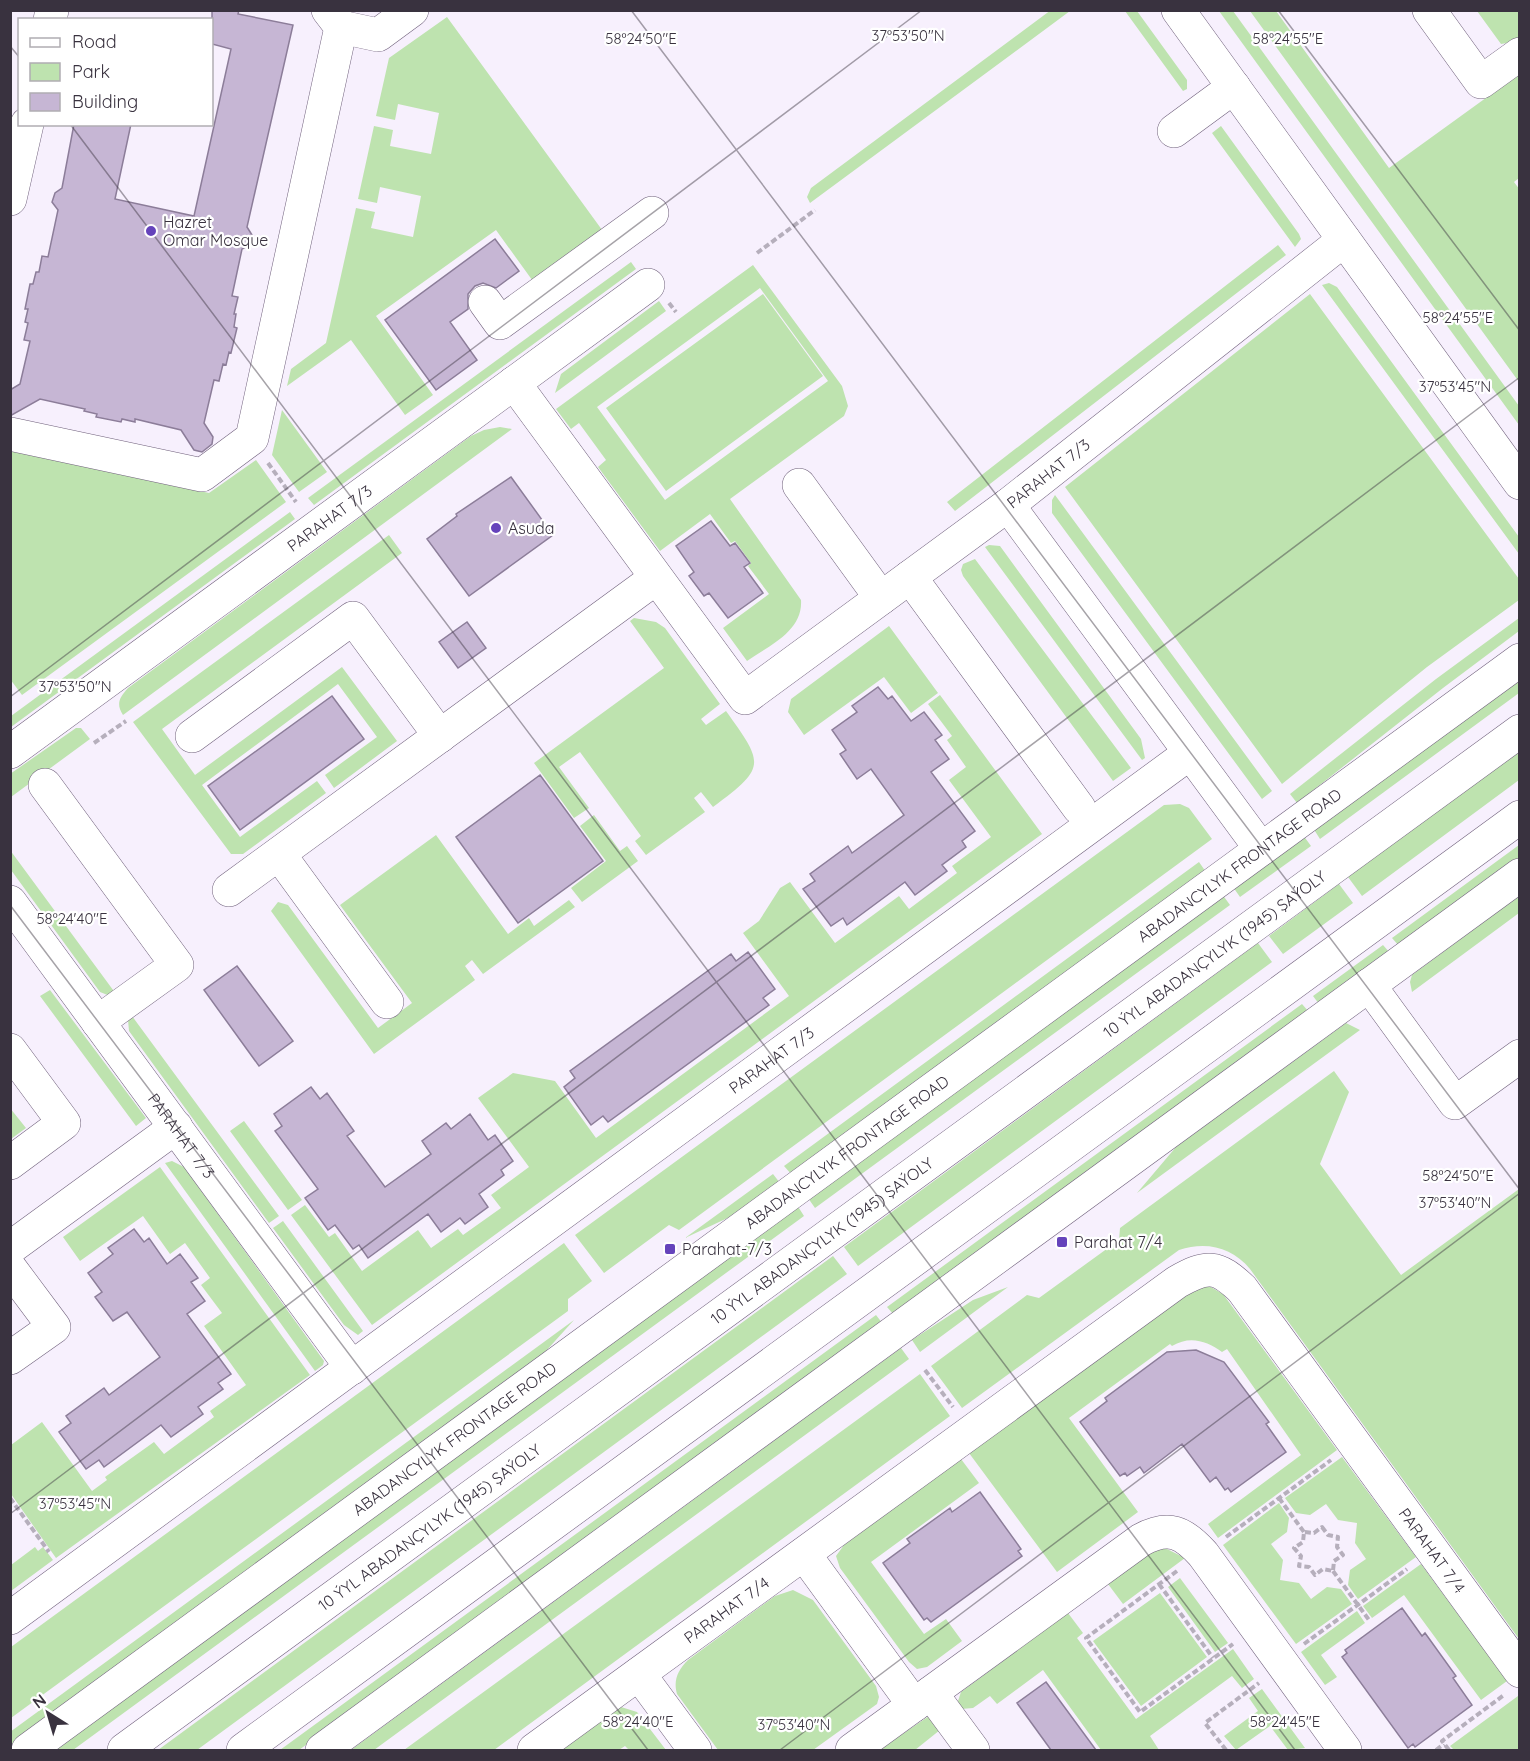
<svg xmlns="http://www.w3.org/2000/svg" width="1530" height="1761" font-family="Quicksand,sans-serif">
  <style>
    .green { fill: #bee3af; fill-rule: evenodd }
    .building { fill: #c6b6d4; stroke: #8c7d99; stroke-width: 1.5 }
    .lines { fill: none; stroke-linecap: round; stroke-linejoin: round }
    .minor-casing { stroke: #70617c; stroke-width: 34 }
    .major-casing { stroke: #70617c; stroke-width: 34 }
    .path { stroke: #b6afbc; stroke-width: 4; stroke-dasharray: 6 3; stroke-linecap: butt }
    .minor { stroke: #fff; stroke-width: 33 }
    .major { stroke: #fff; stroke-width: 33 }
    .ticks { fill: none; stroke: #39323f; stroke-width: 1.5; stroke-opacity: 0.45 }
    .poi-dot { fill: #6543bb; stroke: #fff; stroke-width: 2 }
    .labels { text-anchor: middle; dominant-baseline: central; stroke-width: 4.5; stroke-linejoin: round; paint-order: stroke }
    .poi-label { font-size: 16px; fill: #39323f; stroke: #fff; text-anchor: start }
    .street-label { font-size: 16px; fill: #39323f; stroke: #fff }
    .ticks-label { font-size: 15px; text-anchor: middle; fill: #39323f; stroke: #fff; stroke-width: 4.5; stroke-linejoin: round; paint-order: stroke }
  </style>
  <rect width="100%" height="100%" fill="#f7f0fd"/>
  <!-- green -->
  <path class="green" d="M1051 10 1070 11 810 203 807 197 811 188Z
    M1125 11H1137L1187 80V89L1183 91Z
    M1219 11H1233L1519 406V425Z
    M1250 11H1276L1389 168 1519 74V178L1514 182 1520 190 1519 382Z
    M1477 11H1519V41L1501 44Z
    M447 17 605 234 535 284 496 230 376 316 433 395 405 415 351 340 287 386 291 369 326 343 356 208 375 212 371 228 413 237 421 196 380 187 377 203 358 199 374 126 393 130 390 146 431 154 439 113 398 104 395 120 376 116 389 58Z
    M1221 126 1299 234 1301 239 1295 247 1212 133Z
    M1278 245 1286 255 955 511 947 502Z
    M631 262 636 269 314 505 308 498Z
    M753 265 842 386 848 406 844 416 730 499 801 600C803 631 770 645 747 661L723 628 769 594 748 566 751 563 735 541 731 543 710 514 660 551 598 467 606 460 579 423 571 429 556 409ZM760 288 828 381 665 500 597 407Z
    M1329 283 1337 287 1519 537V554L1322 285Z
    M763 294 823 376 666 491 606 408Z
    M1310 294 1519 579V600L1427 667 1282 784 1065 487Z
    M659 301 666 311 555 393 561 374Z
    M282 410 327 472 299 492 272 455Z
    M500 427 512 429 123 715C116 704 119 698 128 688L471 436 484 430Z
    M11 451 209 493 256 460 286 502 22 695 10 679Z
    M1055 495 1272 791 1262 799 1052 513V500Z
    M290 512 295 519 11 727V716Z
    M389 535 402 553 162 729 195 775 342 667 397 741 334 788 325 775 377 737 338 684 202 785 240 837 317 781 326 793 243 854H231L133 722Z
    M989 545 1000 546 1141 739 1145 758 1142 760 985 547Z
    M975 559 1131 768 1113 781 963 576 961 570 963 564Z
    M634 618 656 622 665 628 720 704 701 719 706 725 726 711C764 764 767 767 713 807L701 792 694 798 705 812 646 855 635 841 641 836 580 752 559 767 589 808 574 818 534 763 664 668 630 621Z
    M1519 618V631L1443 688 1297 803 1290 794 1436 679Z
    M889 626 938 693 911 713 884 677 804 735 788 712 791 699Z
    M1519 677V693L1320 839 1313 828Z
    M940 695 1042 834 372 1325 291 1215 305 1205 329 1237 335 1233 362 1271 418 1230 431 1248 458 1229 463 1235 501 1208 491 1195 529 1167 478 1098 513 1073 555 1081 596 1138 789 996 743 933 759 921 780 888 790 882 835 943 899 896 909 909 957 873 952 866 991 837 949 780 966 767 947 740 952 736 928 704Z
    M76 728H81L90 739 11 797 10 774Z
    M1519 752V780L1362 896 1348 877Z
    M1180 804 1189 808 1212 839 679 1230 669 1225 604 1273 575 1235 1164 805Z
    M594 815 620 851 627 846 638 861 582 902 571 888 606 861 580 826Z
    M436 835 508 934 529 918 534 926 569 900 575 907 483 974 472 960 465 966 475 980 374 1054 271 911 278 902 288 905 378 1028 412 1003 340 905Z
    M1303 835 1311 846 1240 897 1233 887Z
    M1519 845V858L1399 946 1392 938Z
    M10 850 116 994 110 996 100 992 11 870Z
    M1199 862 1206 872 792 1175 784 1166Z
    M1339 884 1353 903 1283 954 1269 936Z
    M1222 894 1230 905 815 1208 808 1198Z
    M1519 896V913L1412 992 1410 982 1412 975Z
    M1258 943 1272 962 858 1266 844 1247Z
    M1383 945 1390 953 1319 1004 1313 996Z
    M50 990 146 1118 136 1126 40 996Z
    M1302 1004 1309 1012 894 1315 887 1307Z
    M132 1016 279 1216 269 1223 129 1031 128 1020Z
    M1346 1023 1360 1030 1137 1193 1176 1147Z
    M1334 1071 1349 1092 1320 1164 1401 1275 1519 1189V1639L1250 1269C1232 1247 1206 1241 1179 1250L962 1408 931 1366 1027 1295 1039 1298 1119 1240 1120 1228Z
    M10 1108 26 1128 11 1139H10Z
    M244 1121 302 1200 288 1210 230 1131Z
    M172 1161 184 1167 324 1361 323 1365 315 1371 165 1163Z
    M160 1167 310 1375 56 1558 11 1494V1445L42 1422 92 1491 107 1480 105 1477 154 1442 164 1454 214 1417 210 1411 246 1385 204 1326 222 1313 201 1285 210 1278 185 1243 170 1254 143 1216 80 1261 63 1237Z
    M773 1174 780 1183 734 1215 685 1238Z
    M797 1205 804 1216 73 1750H52Z
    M283 1221 363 1331 358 1335 344 1325 273 1228Z
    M564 1243 592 1281 568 1299V1311L11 1718V1647Z
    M833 1256 847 1274 197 1750H158Z
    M1209 1286 1223 1294 1337 1450 1218 1538 1208 1524 1301 1455 1227 1349 1222 1352C1207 1341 1190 1335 1172 1346L1170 1344 1069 1418 1138 1512 1057 1572 969 1453 1193 1289Z
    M1008 1287 920 1352 912 1340 973 1300Z
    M876 1315 883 1324 299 1750H280Z
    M574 1320 536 1362 11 1746 10 1732Z
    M901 1348 909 1359 374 1750H351Z
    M920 1374 950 1416 494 1750H404Z
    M1342 1457 1416 1557 1358 1599 1348 1585 1350 1570 1366 1559 1355 1543 1357 1523 1338 1520 1326 1504 1310 1515 1296 1513 1285 1498Z
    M961 1459 979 1483 871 1562 924 1634 946 1619 962 1641 927 1667 917 1669 909 1662 840 1568 836 1556 844 1545Z
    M1279 1503 1289 1518 1287 1532 1271 1544 1283 1560 1280 1580 1299 1583 1311 1599 1327 1587 1341 1589 1352 1604 1296 1644 1223 1545Z
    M35 1547 38 1551 43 1547 53 1560 11 1591V1565Z
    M1165 1548 1185 1558 1123 1604 1108 1584 1153 1551Z
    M1421 1564 1507 1681 1481 1700 1404 1595 1372 1618 1363 1606Z
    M1180 1578 1228 1643 1215 1652 1168 1587Z
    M793 1590 813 1600 876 1686 879 1697 877 1704 813 1750H718L677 1694C673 1680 678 1670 688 1660L775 1596Z
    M1160 1593 1207 1657 1141 1706 1093 1641Z
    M1357 1611 1365 1623 1321 1655 1337 1677 1325 1685 1301 1652Z
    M1068 1613 1083 1633 1077 1638 1136 1719 1233 1649 1254 1679 1242 1688 1232 1676 1150 1736 1159 1750H1101L1043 1670 997 1704 990 1696 973 1708 961 1709 957 1704 961 1692Z
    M1262 1689 1305 1748 1288 1750 1270 1726 1236 1750 1224 1736 1258 1711 1249 1698Z
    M1518 1696 1519 1750H1454L1450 1746Z
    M621 1707 637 1712 666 1750H629L625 1746 619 1750H561Z
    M929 1716 940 1730 915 1750H879Z"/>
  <!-- building -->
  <path class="building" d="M212 10H239L238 14 293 25 247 227 252 235 250 245 242 249 232 296 238 297 234 314H236L234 327 237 328 231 353 229 352 226 365 223 364 219 381 214 380 204 423 213 437 212 444 202 452 194 450 181 430 135 419V422L122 419 121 422 96 417 97 414 84 411 85 409 40 399 10 416V390L20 384 30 341 24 340 28 323 25 322 28 309H25L30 284H33L36 272H39L42 256 48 257 58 210 52 202 55 193 62 188 74 124H131L115 199 194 216 231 49 212 44Z
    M495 239 519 271 496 288 483 283 475 286 468 294V309L450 322 477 360 436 390 385 320Z
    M511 477 553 535 469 596 427 539 457 516 456 514Z
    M711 521 730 546 735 543 750 563 744 567 763 593 728 618 709 593 704 596 689 576 694 572 676 546Z
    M467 622 486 648 458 668 439 642Z
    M878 687 888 699 892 696 911 721 924 712 942 735 935 740 949 759 931 772 975 831 962 841 966 847 942 865 947 871 915 895 905 882 847 925 843 918 831 926 803 889 815 881 810 874 848 846 852 853 904 815 871 769 857 779 840 754 846 750 832 730 857 712 852 706Z
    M332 696 364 739 240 830 208 786Z
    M540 775 603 861 518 923 456 837Z
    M748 952 775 989 763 998 769 1005 608 1122 603 1116 591 1125 564 1087 575 1078 570 1071 731 954 736 961Z
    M237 966 293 1041 259 1066 204 990Z
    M311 1087 320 1099 327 1093 354 1131 347 1136 385 1187 431 1154 422 1141 446 1123 451 1129 470 1114 488 1140 495 1135 513 1161 501 1170 504 1175 479 1194 488 1207 465 1224 460 1218 441 1232 428 1214 368 1258 359 1245 353 1249 335 1225 328 1230 305 1198 318 1189 275 1131 282 1126 274 1114Z
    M134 1229 144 1242 149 1238 167 1264 180 1254 198 1278 191 1282 205 1301 187 1314 231 1374 218 1383 223 1389 198 1407 203 1414 171 1437 161 1425 104 1467 99 1460 86 1469 59 1432 71 1423 66 1416 104 1388 109 1395 160 1357 127 1312 113 1321 95 1297 102 1292 88 1273 113 1254 108 1248Z
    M1196 1350 1224 1362 1269 1422 1266 1424 1286 1452 1231 1492 1228 1488 1225 1490 1216 1477 1210 1482 1182 1444 1144 1473 1140 1467 1127 1476 1125 1473 1120 1476 1080 1422 1107 1401 1105 1398 1167 1352Z
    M980 1492 1021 1549 1018 1551 1022 1556 931 1622 927 1618 924 1620 883 1563 910 1543 907 1539 950 1508 952 1512Z
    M1402 1608 1422 1636 1425 1633 1456 1676 1453 1678 1472 1705 1415 1747 1413 1744 1408 1748 1342 1657 1347 1653 1345 1650Z
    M1046 1682 1096 1750H1051L1017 1703Z"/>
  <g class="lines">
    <!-- minor casing -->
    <g class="minor-casing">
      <g id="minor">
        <path d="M1178 10 1520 483"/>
        <path d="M1429 10 1481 82 1520 54"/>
        <path d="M50 20 52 10"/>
        <path d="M341 27 378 35 412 10"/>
        <path d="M1174 131 1234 87"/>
        <path d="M10 199 27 124"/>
        <path d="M485 302 500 323 652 213"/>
        <path id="s1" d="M514 383 745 698 1008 505 1344 240"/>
        <path d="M10 434 202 475 252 438 341 27 328 10"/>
        <path d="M799 485 881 598"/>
        <path d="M1008 505 1261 849"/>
        <path d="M910 577 1079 808"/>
        <path d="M192 736 353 618 440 736"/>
        <path id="s2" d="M10 752 648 285"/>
        <path d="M45 785 177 965 98 1022"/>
        <path d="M279 854 387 1002"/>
        <path d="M229 890 656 578"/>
        <path id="s3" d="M10 902 352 1368"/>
        <path d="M1369 985 1455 1103 1520 1056"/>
        <path d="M10 1050 64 1123 10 1163"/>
        <path d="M10 1248 176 1127"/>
        <path d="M10 1268 54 1327 10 1358"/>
        <path d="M804 1554 914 1705"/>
        <path id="s4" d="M10 1618 1190 753"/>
        <path d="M639 1674 695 1750"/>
        <path d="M931 1693 973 1750"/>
        <path id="s5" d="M28 1750 1520 660"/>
        <path d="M322 1750 1520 875"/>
        <path id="s6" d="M534 1750 1177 1282C1207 1265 1217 1265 1242 1289L1520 1671"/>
        <path d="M852 1750 1141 1540C1169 1525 1183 1532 1203 1554L1345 1750"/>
      </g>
    </g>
    <!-- major casing -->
    <g class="major-casing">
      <g id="major">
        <path id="s7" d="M124 1750 1520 731"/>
        <path d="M243 1750 1520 817"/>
      </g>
    </g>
    <!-- path -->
    <path class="path" d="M757 253 815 210
      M669 303 676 312
      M268 463 296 502
      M94 743 126 721
      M925 1370 953 1407
      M10 1498 49 1552
      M1279 1498 1304 1532
      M1322 1527 1328 1535 1338 1537 1337 1547 1343 1555 1334 1561 1333 1571 1323 1569 1315 1575 1309 1567 1299 1566 1301 1556 1294 1548 1303 1542 1304 1532 1314 1533Z
      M1226 1537 1331 1460
      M1177 1571 1086 1638 1140 1712 1233 1644
      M1333 1571 1369 1620
      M1159 1584 1213 1658
      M1304 1644 1407 1569
      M1226 1750 1205 1723 1259 1683
      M1436 1750 1444 1744
      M1449 1750 1442 1741 1504 1695"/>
    <!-- minor -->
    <use href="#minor" class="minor"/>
    <!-- major -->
    <use href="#major" class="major"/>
  </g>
  <!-- ticks -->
  <path class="ticks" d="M631 10 1520 1190M1278 10 1520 331M10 46 20 58M70 124 1295 1750M10 697 922 10M10 905 648 1750M10 1514 1520 377M780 1750 1520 1193"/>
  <!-- markers -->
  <g class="poi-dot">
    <circle cx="151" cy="231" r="6"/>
    <circle cx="496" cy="528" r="6"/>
    <rect x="1056" y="1236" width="12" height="12" rx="3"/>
    <rect x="664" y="1243" width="12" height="12" rx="3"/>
  </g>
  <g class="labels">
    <!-- poi labels -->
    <g class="poi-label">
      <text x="163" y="222">Hazret<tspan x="163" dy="18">Omar Mosque</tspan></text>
      <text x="508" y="528">Asuda</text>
      <text x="1074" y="1242">Parahat 7/4</text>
      <text x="682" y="1249">Parahat-7/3</text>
    </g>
    <!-- street labels -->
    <g class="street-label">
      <text stroke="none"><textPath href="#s1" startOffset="768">PARAHAT 7/3</textPath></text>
      <text stroke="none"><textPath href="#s2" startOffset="396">PARAHAT 7/3</textPath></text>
      <text stroke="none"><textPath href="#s5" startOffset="1500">ABADANCYLYK FRONTAGE ROAD</textPath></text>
      <text stroke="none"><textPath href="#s7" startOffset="1350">10 ÝYL ABADANÇYLYK (1945) ŞAÝOLY</textPath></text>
      <text stroke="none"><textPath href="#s4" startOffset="944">PARAHAT 7/3</textPath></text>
      <text stroke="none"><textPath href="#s3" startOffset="290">PARAHAT 7/3</textPath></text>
      <text stroke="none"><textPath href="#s5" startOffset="1014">ABADANCYLYK FRONTAGE ROAD</textPath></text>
      <text stroke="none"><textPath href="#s7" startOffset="864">10 ÝYL ABADANÇYLYK (1945) ŞAÝOLY</textPath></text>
      <text stroke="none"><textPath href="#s5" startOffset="528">ABADANCYLYK FRONTAGE ROAD</textPath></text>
      <text stroke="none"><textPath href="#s7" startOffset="378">10 ÝYL ABADANÇYLYK (1945) ŞAÝOLY</textPath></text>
      <text stroke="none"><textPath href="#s6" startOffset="1192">PARAHAT 7/4</textPath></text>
      <text stroke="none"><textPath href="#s6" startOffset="238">PARAHAT 7/4</textPath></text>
    </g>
  </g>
  <g class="ticks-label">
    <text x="908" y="41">37°53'50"N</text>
    <text x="641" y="44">58°24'50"E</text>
    <text x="1288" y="44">58°24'55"E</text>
    <text x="1458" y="323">58°24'55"E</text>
    <text x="1455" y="392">37°53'45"N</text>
    <text x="75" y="692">37°53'50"N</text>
    <text x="72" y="924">58°24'40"E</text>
    <text x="1458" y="1181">58°24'50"E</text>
    <text x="1455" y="1208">37°53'40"N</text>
    <text x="75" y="1509">37°53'45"N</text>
    <text x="638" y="1727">58°24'40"E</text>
    <text x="1285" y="1727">58°24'45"E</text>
    <text x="794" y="1730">37°53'40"N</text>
  </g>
  <!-- border -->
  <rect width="1530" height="1761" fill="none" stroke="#39323f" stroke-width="24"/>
  <!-- legend -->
  <rect x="18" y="18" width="195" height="108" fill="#ffffff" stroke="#b0adb2" stroke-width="1.5"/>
  <rect x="30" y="38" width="30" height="9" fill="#ffffff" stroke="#b0adb2" stroke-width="1.5"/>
  <text x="72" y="48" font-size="18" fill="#39323f">Road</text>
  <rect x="30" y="63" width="30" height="18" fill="#bee3af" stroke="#b0adb2" stroke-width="1.5"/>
  <text x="72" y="78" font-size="18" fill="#39323f">Park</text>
  <rect x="30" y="93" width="30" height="18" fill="#c6b6d4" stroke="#b0adb2" stroke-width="1.5"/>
  <text x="72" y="108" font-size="18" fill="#39323f">Building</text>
  <!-- north arrow -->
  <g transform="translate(48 1713) rotate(323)" stroke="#ffffff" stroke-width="4.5" paint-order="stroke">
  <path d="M0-4.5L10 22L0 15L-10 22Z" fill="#39323f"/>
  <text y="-9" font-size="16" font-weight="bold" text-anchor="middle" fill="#39323f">N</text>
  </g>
</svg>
